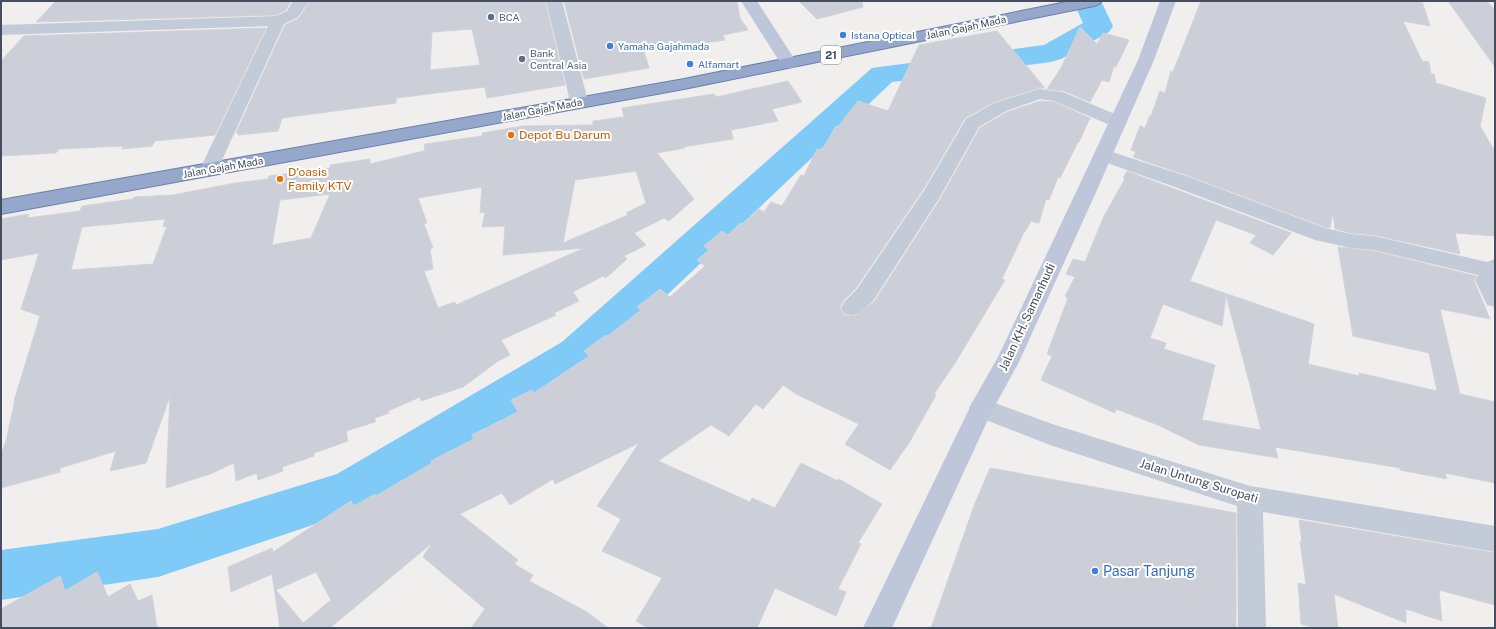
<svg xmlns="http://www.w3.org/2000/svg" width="1496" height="629" font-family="'Public Sans',sans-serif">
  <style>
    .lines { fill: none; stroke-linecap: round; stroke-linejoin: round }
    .river { fill: #7fcaf7; fill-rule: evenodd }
    .building { fill: #cccfd7; stroke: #d1d3db; fill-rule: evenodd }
    .trunk-casing { stroke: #6b80af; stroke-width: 2 }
    .minor { fill: #c3cbd8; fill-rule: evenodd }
    .secondary { fill: #bec7da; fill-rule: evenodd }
    .trunk { fill: #95a7ca; fill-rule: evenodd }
    .service-dot { fill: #5c6f8a; stroke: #fff; stroke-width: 1.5 }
    .shop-dot { fill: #3f7fe0; stroke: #fff; stroke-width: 1.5 }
    .food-dot { fill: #e8710a; stroke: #fff; stroke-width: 1.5 }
    .labels { text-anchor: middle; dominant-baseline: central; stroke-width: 4; stroke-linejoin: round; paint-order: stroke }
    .far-service-label { font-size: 10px; fill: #4e5e75; stroke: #fff; text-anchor: start }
    .far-street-label { font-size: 10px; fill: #444e5e; stroke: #fff }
    .far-shop-label { font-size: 10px; fill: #366cbe; stroke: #fff; text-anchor: start }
    .shield { fill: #fff; stroke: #7c838e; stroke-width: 1 }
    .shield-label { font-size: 11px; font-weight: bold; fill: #444e5e }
    .food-label { font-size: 12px; fill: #c56008; stroke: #fff; text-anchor: start }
    .street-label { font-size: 12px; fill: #444e5e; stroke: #fff }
    .near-shop-label { font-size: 14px; fill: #366cbe; stroke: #fff; text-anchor: start }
  </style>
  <rect width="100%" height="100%" fill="#f1eeee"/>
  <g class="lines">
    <!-- river -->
    <path class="river" d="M1073 1H1101L1113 26 1109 32 1061 59 1051 62 892 82 592 366 366 507 158 577 1 600V550L158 529 337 474 562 342 872 68 1044 45 1083 23Z"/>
  </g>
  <!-- building -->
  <path class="building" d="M56 1H291L286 10 276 15 36 22Z
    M310 1H545L565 85 487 98 485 87 396 98V103L282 118 278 131 238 135 239 133H236L285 25 299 18ZM472 29 480 65 430 70 432 32Z
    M564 1H737L740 18 748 30 723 35 725 40 644 52 649 68 584 79Z
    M799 1H862L863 7 817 19Z
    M1201 1H1422L1430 26 1403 21 1422 61 1429 62 1431 74H1434L1436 83 1486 98 1480 126 1495 152V236L1455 233 1460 254 1374 235 1351 233 1335 229 1333 212 1330 228 1325 227 1189 176 1133 157 1136 152 1131 150 1140 126 1145 128 1150 115 1151 116 1160 91 1165 93 1171 71 1173 72Z
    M1448 1H1487L1495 10V67Z
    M1080 27 1097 44 1103 33 1129 40 1116 67 1114 66 1109 82 1102 80 1090 102 1064 91 1047 89 1061 68Z
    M266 28 215 135 155 141 152 146 122 149 123 146 59 149 56 153 1 156V61L24 36Z
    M997 31 1045 88H1039L994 102 965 118 924 188 856 288 843 301 840 307 843 315 849 316 857 315 874 302 941 198 980 128 1007 112 1040 101 1054 102 1090 118 1079 142H1078L1060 178 1058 177 1049 200 1046 199 1039 223 1031 221 1025 232H1024L1002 279 1005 280 955 363 934 394 936 395 909 443 890 470 845 444 859 424 796 394 783 385 763 409 756 404 729 436 711 425 658 461 750 502 752 498 775 508 801 463 838 481 839 479 882 504 858 543 861 544 838 589 846 592 836 616 775 588 757 628H648L636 621 662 578 602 551 621 519 597 506 639 443 555 484 553 479 510 505 502 493 460 514 518 560 514 564 533 575 529 581 587 612 608 628H471L485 609 423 557 432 543 330 628H280L272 574 231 592 228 567 272 548 273 552 351 501 354 506 375 494 376 496 432 463 431 461 474 439 472 435 518 412 511 400 532 390 534 393 589 356 584 351 606 335 608 336 641 310 637 307 660 289 670 297 705 266 697 260 709 250 704 246 722 231 728 235 740 223 743 224 759 209 764 212 771 202 782 206 801 175 804 176 817 149 822 150 836 126 838 127 858 101 888 111 919 45ZM316 572 331 600 303 623 276 590Z
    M788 81 802 102 772 109 778 121 731 130 733 139 682 147 685 148 657 153 694 199 669 221 664 218 634 233 646 245 624 256 627 259 606 278 603 276 573 292 579 301 554 313 556 315 501 340 510 355 498 361 463 387 421 401 420 397 388 411 389 413 375 418V422L346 431 348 441 314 453V456L282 467 283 471 258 480 257 473 236 481 234 463 210 474 166 488 170 396 146 463 110 471 116 451 60 468V472L1 488V455L6 441 15 400 14 401 40 316 21 309 39 253 1 260V219L29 214 27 218 80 211 82 206 133 199 134 197 173 195 235 183 268 179 269 176 330 168V165L370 159V164L424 151 425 144 482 136V133L523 126 593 125V121L624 117 622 108 714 94 716 97ZM636 171 646 203 626 213 628 215 563 243 575 180ZM482 187 480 213 485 212 482 227 505 226 503 255 584 248 456 305 455 302 438 308 424 271 433 269 430 249 433 248 424 224 427 223 418 198ZM330 194 311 238 272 245 280 200ZM165 219 163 227 167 226 153 264 71 270 82 227Z
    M1127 171 1291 233 1273 255 1250 243 1256 235 1216 220 1190 281 1314 324 1308 364 1359 376V373L1437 391 1429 353 1353 336 1338 247 1374 251 1476 276 1474 281 1490 319 1440 309 1460 394 1495 402V483L1445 473 1447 479 1400 470V468L1275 447 1278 458 1199 445 1158 425 1116 409 1115 413 1041 380 1052 356 1047 354 1068 298 1065 296 1075 277 1066 274 1073 259 1085 262 1104 216 1125 179 1123 178ZM1226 295 1251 389 1261 430 1202 420 1215 365 1164 349 1166 343 1150 338 1163 304 1222 326Z
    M990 468 1236 513V628H931L974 506Z
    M1299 520 1495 553V605L1439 590 1442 621 1406 609V623L1334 594 1338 628H1316L1301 624 1298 583 1306 585 1300 541H1302Z
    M97 572 108 597 130 584 138 601 152 595 157 628H1V609L60 576 65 591Z"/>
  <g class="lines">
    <!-- trunk casing -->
    <g class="trunk-casing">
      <path id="trunk" d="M1071 1H1102L1099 4 1094 6 684 89 1 214V200L684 79Z"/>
    </g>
    <!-- minor -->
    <path class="minor" d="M293 1H309L298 17 284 24 218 169 216 173 209 175 202 173 200 169 268 26 1 35V25L276 16 287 11Z
      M546 1H562L588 101 585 105 579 106 573 105 570 101Z
      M1039 89 1063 92 1124 118 1127 122 1124 126 1118 128 1112 126 1054 101 1040 99 1006 111 979 127 940 197 873 301C863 310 858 318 844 314L841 308 844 302 857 289 925 189 966 119 994 103Z
      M1103 149 1189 177 1325 228 1351 234 1374 236 1487 262 1495 259V307L1487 305 1475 280 1478 275 1374 250 1351 248 1315 240 1175 187 1096 159 1094 155 1096 151Z
      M981 398 1052 424 1250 486 1495 526V552L1263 512 1266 628H1238L1237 506 1050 445 973 415 969 408 973 401Z"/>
    <!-- secondary -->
    <path class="secondary" d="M741 1H757L797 63 795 67 789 68 783 67Z
      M1160 1H1176L1154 60 1097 190 1019 362 991 413 892 628H863L973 401 998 357 1077 190 1138 60Z"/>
    <!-- trunk -->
    <use href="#trunk" class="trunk"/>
  </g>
  <!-- markers -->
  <g class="service-dot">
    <circle cx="491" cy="17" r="4"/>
    <circle cx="522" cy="59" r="4"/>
  </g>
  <g class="shop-dot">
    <circle cx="843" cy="35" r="4"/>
    <circle cx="610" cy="46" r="4"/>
    <circle cx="690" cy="64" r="4"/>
    <circle cx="1095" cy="571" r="4"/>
  </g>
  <g class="food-dot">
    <circle cx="511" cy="135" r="4"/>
    <circle cx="280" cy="179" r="4"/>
  </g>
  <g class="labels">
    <!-- far-service labels -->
    <g class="far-service-label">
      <text x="499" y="17">BCA</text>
      <text x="530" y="53">Bank<tspan x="530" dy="12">Central Asia</tspan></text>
    </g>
    <!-- far-street labels -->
    <g class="far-street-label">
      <text transform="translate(966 27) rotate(-12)">Jalan Gajah Mada</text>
      <text transform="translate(542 109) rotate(-11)">Jalan Gajah Mada</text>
      <text transform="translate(223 167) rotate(-10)">Jalan Gajah Mada</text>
    </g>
    <!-- far-shop labels -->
    <g class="far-shop-label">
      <text x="851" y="35">Istana Optical</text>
      <text x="618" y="46">Yamaha Gajahmada</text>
      <text x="698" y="64">Alfamart</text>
    </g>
    <!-- shield labels -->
    <rect class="shield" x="821" y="46" width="20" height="18" rx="3"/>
    <g class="shield-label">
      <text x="831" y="55">21</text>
    </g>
    <!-- food labels -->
    <g class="food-label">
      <text x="519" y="135">Depot Bu Darum</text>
      <text x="288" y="172">D'oasis<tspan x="288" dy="14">Family KTV</tspan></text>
    </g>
    <!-- street labels -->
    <g class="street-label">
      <text transform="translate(1027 317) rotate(-65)">Jalan KH. Samanhudi</text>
      <text transform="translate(1199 481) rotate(17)">Jalan Untung Suropati</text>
    </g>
    <!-- near-shop labels -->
    <g class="near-shop-label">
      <text x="1103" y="571">Pasar Tanjung</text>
    </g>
  </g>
  <!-- border -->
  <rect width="1496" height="629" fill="none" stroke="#444e5e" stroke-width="4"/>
</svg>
